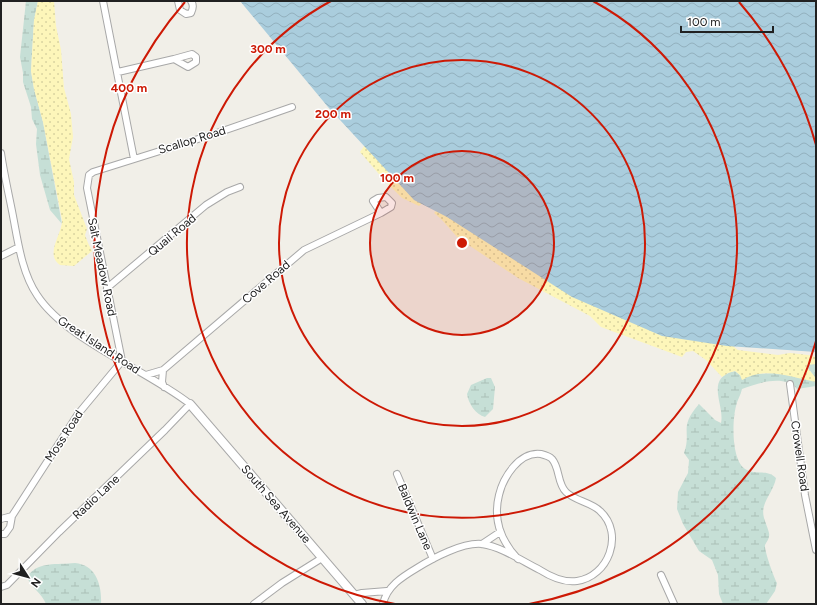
<svg xmlns="http://www.w3.org/2000/svg" width="817" height="605" font-family="Figtree,sans-serif">
  <style>
    .wetland { fill: url(#wetland-marsh) }
    .sand { fill: url(#sand-dots) }
    .water { fill: url(#water-waves) }
    .lines { fill: none; stroke-linecap: round; stroke-linejoin: round }
    .minor-casing { stroke: #a8a8a8; stroke-width: 8 }
    .tertiary-casing { stroke: #a8a8a8; stroke-width: 10 }
    .minor { stroke: #fff; stroke-width: 6 }
    .tertiary { stroke: #fff; stroke-width: 8 }
    .ring { fill: none; stroke: #cd1905; stroke-width: 2 }
    .labels { text-anchor: middle; dominant-baseline: central; stroke-width: 3; stroke-linejoin: round; paint-order: stroke }
    .street-label { font-size: 12px; fill: #212121; stroke: #fff }
    .centre { fill: #cd1905; stroke: #fff; stroke-width: 2 }
    .ring-label { font-size: 12px; text-anchor: middle; font-weight: bold; fill: #cd1905; stroke: #fff; stroke-width: 3; stroke-linejoin: round; paint-order: stroke }
  </style>
  <defs>
    <pattern id="wetland-marsh" width="20" height="14" patternUnits="userSpaceOnUse"><rect width="20" height="14" fill="#c6dfd6"/><path d="M1 5h8M5 5V1M11 12h8M15 12V8" fill="none" stroke="#aabfb7"/></pattern>
    <pattern id="sand-dots" width="8" height="8" patternUnits="userSpaceOnUse"><rect width="8" height="8" fill="#fdf6ba"/><path d="M2 2h.1M6 6h.1" fill="none" stroke="#d9d3a0" stroke-width="1.8" stroke-linecap="round"/></pattern>
    <pattern id="water-waves" width="16" height="10" patternUnits="userSpaceOnUse"><rect width="16" height="10" fill="#aacddd"/><path d="M0 5q4-4 8 0t8 0" fill="none" stroke="#92b0bd"/></pattern>
  </defs>
  <rect width="100%" height="100%" fill="#f1efe8"/>
  <!-- wetland -->
  <path class="wetland" d="M26 1H38L34 20 31 71 34 89 43 122 62 224 50 210 40 175 36 144 37 129 32 119 31 107 23 82V73L20 57Z
    M807 364H816V379L808 368Z
    M735 371 740 375 774 373 800 377 816 382V386L797 389C785 374 757 383 742 389 741 395 737 400 736 406 732 421 731 463 747 470 757 475 767 469 776 478 774 489 767 496 764 506 761 517 767 523 769 533 770 538 767 541 765 545 764 550 774 578 777 583L775 591 766 604H723L719 594 718 575 712 560 699 551 683 524 677 509 678 492 688 473 689 460 684 453C692 431 678 428 699 404L715 420 721 423C725 405 704 378 735 371Z
    M487 378H491L495 387 493 409 485 417C476 415 468 403 467 394L471 385Z
    M75 563C96 565 102 585 101 604H46C42 593 31 588 27 577 37 561 58 565 75 563Z"/>
  <!-- sand -->
  <path class="sand" d="M38 1H54L56 26 61 50 64 88 71 114 73 137 69 159 74 182V195L87 229 85 235 88 243 92 251 74 266 60 265C44 254 63 233 62 220L43 122 34 89 31 71 34 20Z
    M367 142 424 202 419 206 402 198 384 180 360 152Z
    M441 206 725 340 738 350 778 355 790 353 808 355 816 357V364L807 365C808 372 816 374 816 382 791 377 765 366 742 380L740 375 735 371 728 373 722 377 706 360 693 351 686 352 682 357 601 327 590 316 518 278 458 238 441 219 434 213Z"/>
  <!-- water -->
  <path class="water" d="M240 1H816V352L727 346 662 336 572 297 447 217 414 200 328 107Z"/>
  <g class="lines">
    <!-- minor casing -->
    <g class="minor-casing">
      <path id="minor" d="M103 1 134 159
        M178 1 180 10 186 14 191 13C193 9 194 5 191 1
        M192 54 196 57V62L188 67 174 59Z
        M118 72 174 59
        M1 153C4 174 9 195 13 216 18 242 22 273 37 295 66 340 147 370 190 404L165 430 59 532 7 585 1 587
        M1 256 19 247
        M107 288 206 205 227 192 240 187
        M146 375 163 370
        M790 384 805 495 816 550
        M164 387 162 382 163 370 304 250 381 213 391 207 392 203 386 197 378 198 373 201 381 213
        M397 474 433 559
        M1 519 12 516
        M1 534H5L10 527 12 516 78 414 122 361 87 188 89 175 93 172 214 134 292 107
        M482 544 500 532
        M661 575 674 604
        M354 595 362 593 387 591
        M254 604 282 583 322 558
        M383 604C387 586 402 577 417 568 433 558 463 542 482 544 502 547 522 561 540 570 551 577 563 583 577 581 608 577 625 534 600 511 591 502 575 501 566 492 557 483 560 468 552 459 549 456 545 455 541 454 519 451 503 478 499 495 493 519 501 541 518 559"/>
    </g>
    <!-- tertiary casing -->
    <g class="tertiary-casing">
      <path id="tertiary" d="M190 404 362 604"/>
    </g>
    <!-- minor -->
    <use href="#minor" class="minor"/>
    <!-- tertiary -->
    <use href="#tertiary" class="tertiary"/>
  </g>
  <!-- distance rings -->
  <circle cx="462" cy="243" r="92" fill="#cd1905" fill-opacity=".12"/>
  <g class="ring">
    <circle cx="462" cy="243" r="92"/>
    <circle cx="462" cy="243" r="183"/>
    <path d="M593 1A275 275 0 1 1 331 1"/>
    <path d="M816 341A367 367 0 0 1 529 604M395 604A367 367 0 0 1 185 2M739 2A367 367 0 0 1 816 145"/>
  </g>
  <g class="labels">
    <!-- street labels -->
    <g class="street-label">
      <text transform="translate(192 140) rotate(-17)">Scallop Road</text>
      <text transform="translate(172 235) rotate(-40)">Quail Road</text>
      <text transform="translate(102 267) rotate(78)">Salt Meadow Road</text>
      <text transform="translate(266 282) rotate(-41)">Cove Road</text>
      <text transform="translate(99 345) rotate(33)">Great Island Road</text>
      <text transform="translate(64 436) rotate(-57)">Moss Road</text>
      <text transform="translate(800 456) rotate(82)">Crowell Road</text>
      <text transform="translate(96 497) rotate(-43)">Radio Lane</text>
      <text transform="translate(276 504) rotate(49)">South Sea Avenue</text>
      <text transform="translate(415 517) rotate(67)">Baldwin Lane</text>
    </g>
  </g>
  <circle cx="462" cy="243" r="6" class="centre"/>
  <g class="ring-label">
    <text x="268" y="53">300 m</text>
    <text x="129" y="92">400 m</text>
    <text x="333" y="118">200 m</text>
    <text x="397" y="182">100 m</text>
  </g>
  <!-- border -->
  <rect width="817" height="605" fill="none" stroke="#212121" stroke-width="4"/>
  <!-- north arrow -->
  <g transform="translate(28 577) rotate(126)" stroke="#ffffff" stroke-width="3" paint-order="stroke">
  <path d="M0-3L7 15L0 10L-7 15Z" fill="#212121"/>
  <text y="-6" font-size="11" font-weight="bold" text-anchor="middle" fill="#212121">N</text>
  </g>
  <!-- scale -->
  <path d="M681 26v6h92v-6" fill="none" stroke="#212121" stroke-width="2"/>
  <text x="687" y="26" font-size="12" fill="#212121" stroke="#ffffff" stroke-width="3" paint-order="stroke">100 m</text>
</svg>
